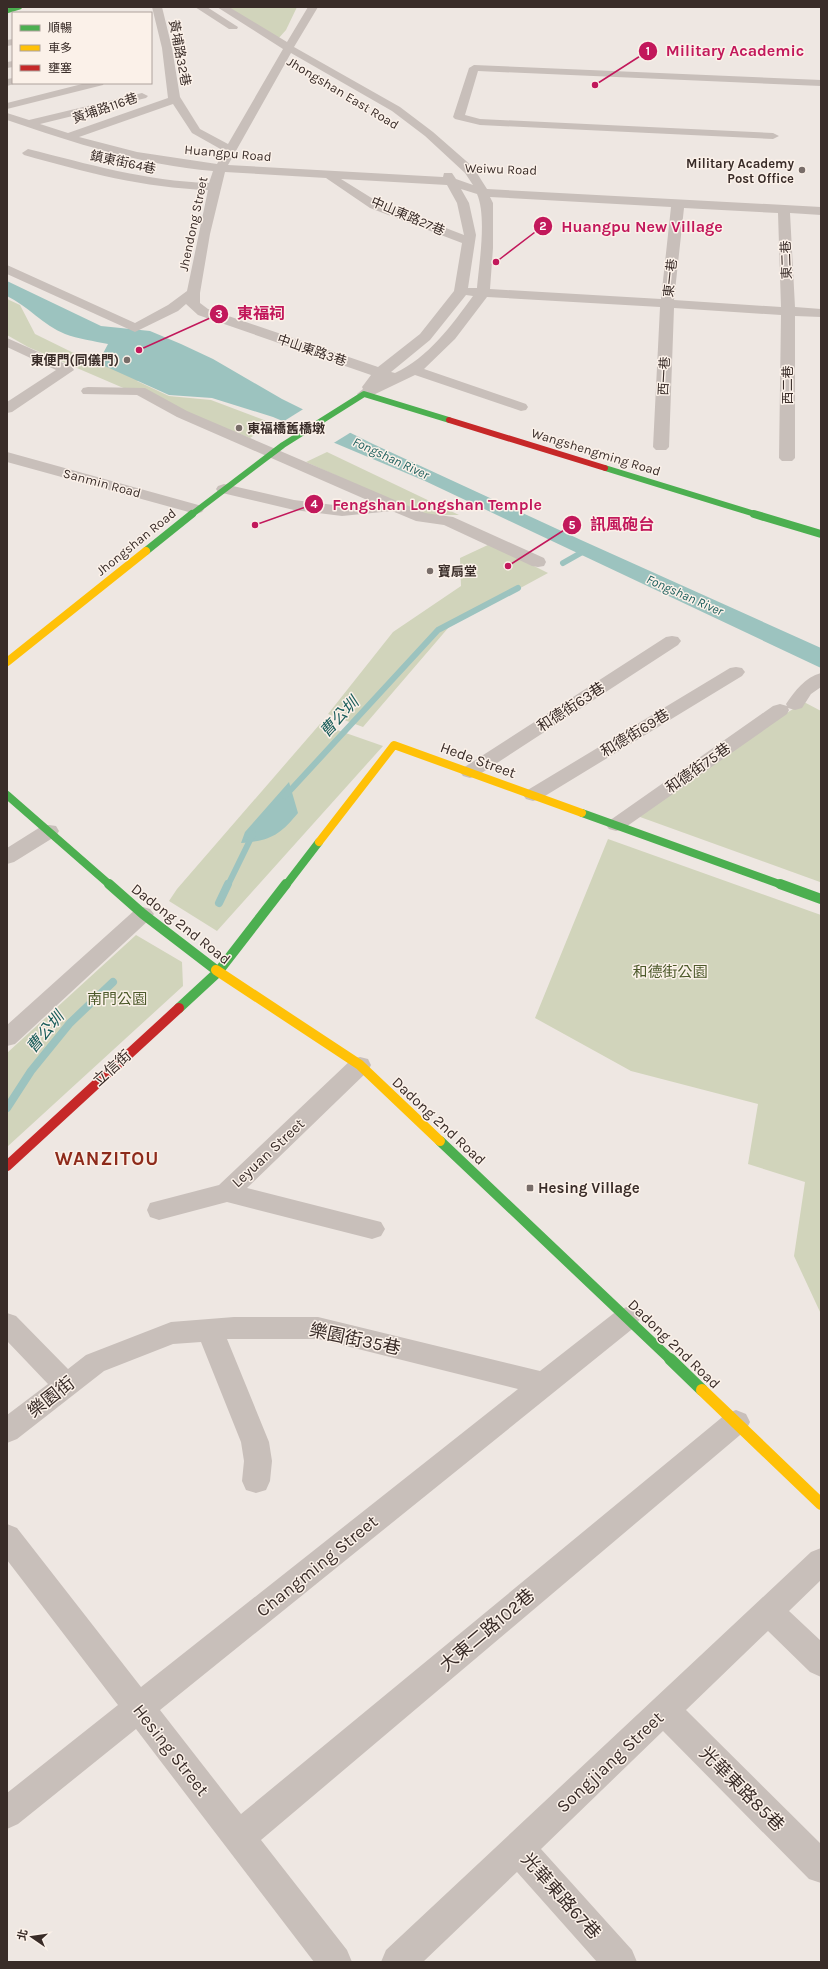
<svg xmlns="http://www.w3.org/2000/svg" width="828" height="1969" font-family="Karla,'Noto Sans TC',sans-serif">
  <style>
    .green { fill: #d1d4bb }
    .water { fill: #9cc3bf }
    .pier { fill: #eee7e2 }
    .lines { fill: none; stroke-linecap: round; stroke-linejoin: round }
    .stream-far1 { stroke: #9cc3bf; stroke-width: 6 }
    .stream { stroke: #9cc3bf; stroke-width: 8 }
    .street { fill: #c8bfba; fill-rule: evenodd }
    .fast-far4 { stroke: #4caf50; stroke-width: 4.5 }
    .fast-far3 { stroke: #4caf50; stroke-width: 6 }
    .fast-far2 { stroke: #4caf50; stroke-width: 8 }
    .fast-far1 { stroke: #4caf50; stroke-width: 10 }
    .fast { stroke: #4caf50; stroke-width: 12 }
    .slow-far2 { stroke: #ffc107; stroke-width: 8 }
    .slow-far1 { stroke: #ffc107; stroke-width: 10 }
    .slow { stroke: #ffc107; stroke-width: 12 }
    .jam-far1 { stroke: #c62828; stroke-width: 6 }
    .jam { stroke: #c62828; stroke-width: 10 }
    .poi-dot { fill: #786d69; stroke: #fbf1e9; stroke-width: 1.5 }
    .labels { text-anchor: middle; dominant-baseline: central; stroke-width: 3; stroke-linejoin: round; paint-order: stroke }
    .far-street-label { font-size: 13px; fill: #392c28; stroke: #fbf1e9 }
    .far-poi-label { font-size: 13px; font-weight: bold; fill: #392c28; stroke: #fbf1e9; text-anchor: end }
    .far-water-label { font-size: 13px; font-style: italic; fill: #1a5d5b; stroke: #fbf1e9 }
    .street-label { font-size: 15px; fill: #392c28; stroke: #fbf1e9 }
    .park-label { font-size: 15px; fill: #4c592a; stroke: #fbf1e9 }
    .poi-label { font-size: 15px; font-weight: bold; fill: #392c28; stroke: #fbf1e9; text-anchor: start }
    .water-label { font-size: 16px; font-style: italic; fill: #1a5d5b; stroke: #fbf1e9 }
    .near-street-label { font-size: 18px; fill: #392c28; stroke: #fbf1e9 }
    .district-label { font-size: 19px; font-weight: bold; letter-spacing: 1px; fill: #8e2b1b; stroke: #fbf1e9 }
    .leader { fill: none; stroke: #c2185b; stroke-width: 1.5 }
    .callout-dot { fill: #c2185b; stroke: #fbf1e9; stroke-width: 1.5 }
    .mark-label { font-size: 12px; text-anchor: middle; font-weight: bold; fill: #fff }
    .callout-label { font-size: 16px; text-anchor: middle; font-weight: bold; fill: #c2185b; stroke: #fbf1e9; stroke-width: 3; stroke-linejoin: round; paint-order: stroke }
  </style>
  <rect width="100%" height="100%" fill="#eee7e2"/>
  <!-- green -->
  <path class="green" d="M224 7H297L286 30 277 40Z
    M7 299 20 305 35 334 92 362 107 358 171 371 137 381 169 396 211 400 272 423 250 438 149 399 28 347 7 335Z
    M327 452 459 515H424L306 462Z
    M490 544 548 573 449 627 363 727 328 714 393 632 461 586 460 558Z
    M804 702 821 711 820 882 629 813Z
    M320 724 383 746 217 931 169 901 177 889Z
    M608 839 821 915V1314L794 1256 805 1182 748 1164 758 1104 631 1071 535 1018Z
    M136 935 182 962 183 986 7 1147V1053Z"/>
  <!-- water -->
  <path class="water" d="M7 281 101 326 150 331 181 344 213 359 282 399 373 444 581 540 821 648V668L425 481 273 417 212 398 169 395 98 363 108 344C94 341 78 339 65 334 43 325 28 306 7 296Z
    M289 782 298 813C280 835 270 841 241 843L245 832Z"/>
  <!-- pier -->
  <path class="pier" d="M305 408 353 431 332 444 281 423Z"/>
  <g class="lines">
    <!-- stream-far1 -->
    <path class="stream-far1" d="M563 563 586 550
      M285 796 438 630 518 588
      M228 885 253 834"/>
    <!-- stream -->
    <path class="stream" d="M219 903 228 884
      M7 1108 31 1071 70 1023 113 982"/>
    <!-- street -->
    <path class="street" d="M152 7H162L172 48 180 97 200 129 228 144 283 49 217 7H229L287 42 308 7H318L294 47 400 107 433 132 473 167 487 189 821 207V215L790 213 795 307 821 309V317L795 316V458L792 461H782L779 458 781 315 674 308 669 447 666 450H656L653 447 660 307 487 297 455 339 424 369 526 404 528 407 526 410 521 411 415 375 369 397H359L357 394 363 389 362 387 371 375 198 315 186 304 178 311 135 332 7 274V265L135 323 168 305 187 291 208 190C145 188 84 172 24 155L22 153 28 149C88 164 146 181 209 183L213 171C142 165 74 143 7 120V113L29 120 142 93 148 96 146 98 40 124 68 133 168 98 162 48ZM291 53 392 111 425 136 465 173 473 185 456 179 452 173H444L443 177 228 165ZM173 104 192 133 224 151 217 164 137 152 79 137ZM225 172 326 178 370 208 462 243 454 291 420 334 378 367 208 309 200 303V293L210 234ZM341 179 447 185 457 203 464 235 378 202ZM461 189 477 194C487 217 479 264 477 288H468L476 235 469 203ZM490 197 671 207 661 299 490 289 493 248V203ZM684 208 778 213 781 307 674 300ZM466 295 473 296C452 325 428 358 395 373L391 372 430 340Z
      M195 7H207L238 27 237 29H229Z
      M13 39V45L7 46V40Z
      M13 61V67L7 68V62Z
      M474 65 821 80V86L478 71 465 115 480 119 773 133 779 136 773 139 480 125 455 119 453 117 469 68Z
      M13 78V83H17L7 86V79Z
      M86 83H104L103 85 7 109V103Z
      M7 338 72 367 74 370 12 412 7 413V402L56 370 7 347Z
      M88 387 145 388 187 411 425 513 453 517 544 558 546 562 544 566 538 567 532 566 444 525 416 521 392 511 342 516 294 510 218 492 216 489 218 486 224 484 294 500 342 506 374 503 177 417 137 395 83 394 81 391 83 388Z
      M7 452 202 506 204 509 202 512 196 514 7 462Z
      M672 636 678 637 681 641 678 645 477 776 470 778 463 776 460 772 463 768 666 637Z
      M736 667 742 668 745 672 742 676 540 799 533 801 526 799 523 795 526 791 730 668Z
      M821 673V687L811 694 802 708 795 710 788 708 786 704C795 691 805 677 821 673Z
      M780 704 787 706 789 710 787 714 623 829 616 831 609 829 606 825 609 821 773 706Z
      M49 825 56 826 59 831 56 836 14 862 7 864V848L42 826Z
      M143 907 150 909 154 914 150 919 15 1044 7 1046V1025L136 909Z
      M360 1057 368 1059 371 1065 368 1071 247 1188 381 1222 385 1229 381 1236 372 1239 227 1202 159 1220 150 1217 147 1210 150 1203 219 1185 352 1059Z
      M627 1307 636 1310 640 1318 636 1326 160 1710 241 1814 726 1414 736 1410 746 1414 750 1422 746 1430 261 1840 347 1950 352 1962H314L136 1729 18 1824 7 1829V1793L118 1705 7 1560V1524L17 1528 141 1687 518 1389 318 1339H227L269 1442 272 1461 270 1481 266 1490 256 1493 246 1490 242 1481 244 1461 241 1442 201 1342 173 1344 104 1371 17 1439 7 1443V1415L48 1384 7 1341V1313L16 1316 68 1369 86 1355 171 1322 234 1317H318L540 1371 618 1310Z
      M821 1548V1580L789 1611 821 1641V1677L810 1672 768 1631 686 1710 821 1844V1883L809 1879 663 1731 541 1849 632 1950 637 1962H597L517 1872 423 1962H381L386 1950 811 1552Z"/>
    <!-- fast-far4 -->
    <path class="fast-far4" d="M7 11 20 7"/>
    <!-- fast-far3 -->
    <path class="fast-far3" d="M605 468 758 515
      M191 515 283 445 364 394 449 420"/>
    <!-- fast-far2 -->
    <path class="fast-far2" d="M754 514 821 534
      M146 551 192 514
      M7 795 110 885
      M582 813 782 885
      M286 885 319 842"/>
    <!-- fast-far1 -->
    <path class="fast-far1" d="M109 884 143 914 216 970
      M780 884 821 899
      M179 1008 218 972 286 884
      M440 1141 671 1360"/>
    <!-- fast -->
    <path class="fast" d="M670 1359 702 1390"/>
    <!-- slow-far2 -->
    <path class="slow-far2" d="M7 662 146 551
      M319 842 394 745 582 813"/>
    <!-- slow-far1 -->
    <path class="slow-far1" d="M216 970 360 1065 440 1141"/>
    <!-- slow -->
    <path class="slow" d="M702 1390 821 1504"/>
    <!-- jam-far1 -->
    <path class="jam-far1" d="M449 420 605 468"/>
    <!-- jam -->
    <path class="jam" d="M7 1166 179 1008"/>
  </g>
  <!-- markers -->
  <g class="poi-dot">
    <circle cx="802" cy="170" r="4"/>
    <circle cx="127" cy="360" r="4"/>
    <circle cx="239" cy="428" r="4"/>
    <circle cx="430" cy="571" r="4"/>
    <rect x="526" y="1184" width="8" height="8" rx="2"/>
  </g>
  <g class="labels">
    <!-- far-street labels -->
    <g class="far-street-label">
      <text transform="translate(180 53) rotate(79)">黃埔路32巷</text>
      <text transform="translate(343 93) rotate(31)">Jhongshan East Road</text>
      <text transform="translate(105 108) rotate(-19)">黃埔路116巷</text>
      <text transform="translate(228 153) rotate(5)">Huangpu Road</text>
      <text transform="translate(123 162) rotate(12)">鎮東街64巷</text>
      <text transform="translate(501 169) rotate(2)">Weiwu Road</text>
      <text transform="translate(408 216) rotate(23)">中山東路27巷</text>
      <text transform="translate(193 224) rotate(-78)">Jhendong Street</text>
      <text transform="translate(786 260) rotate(-92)">東二巷</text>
      <text transform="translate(670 278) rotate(-84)">東一巷</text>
      <text transform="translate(312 350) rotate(19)">中山東路3巷</text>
      <text transform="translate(664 376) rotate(-87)">西一巷</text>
      <text transform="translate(787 385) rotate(-90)">西二巷</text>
      <text transform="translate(596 452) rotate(17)">Wangshengming Road</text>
      <text transform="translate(102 483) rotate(15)">Sanmin Road</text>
      <text transform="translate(136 542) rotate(-39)">Jhongshan Road</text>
    </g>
    <!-- far-poi labels -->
    <g class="far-poi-label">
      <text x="794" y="163">Military Academy<tspan x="794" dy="15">Post Office</tspan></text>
      <text x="119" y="360">東便門(同儀門)</text>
      <text x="247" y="428" text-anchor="start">東福橋舊橋墩</text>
      <text x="438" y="571" text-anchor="start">寶扇堂</text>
    </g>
    <!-- far-water labels -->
    <g class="far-water-label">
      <text transform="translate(391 458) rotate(25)">Fongshan River</text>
      <text transform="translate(685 595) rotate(24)">Fongshan River</text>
    </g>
    <!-- street labels -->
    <g class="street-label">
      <text transform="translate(571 707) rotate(-33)">和德街63巷</text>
      <text transform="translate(635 733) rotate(-31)">和德街69巷</text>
      <text transform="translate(478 760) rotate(20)">Hede Street</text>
      <text transform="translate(698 768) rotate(-35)">和德街75巷</text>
      <text transform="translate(181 924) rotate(38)">Dadong 2nd Road</text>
      <text transform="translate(112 1068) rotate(-42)">立信街</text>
      <text transform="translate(439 1121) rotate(43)">Dadong 2nd Road</text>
      <text transform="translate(268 1153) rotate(-43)">Leyuan Street</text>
      <text transform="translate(674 1344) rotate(44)">Dadong 2nd Road</text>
    </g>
    <!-- park labels -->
    <g class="park-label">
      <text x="670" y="972">和德街公園</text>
      <text x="117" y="999">南門公園</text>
    </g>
    <!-- poi labels -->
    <g class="poi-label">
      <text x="538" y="1188">Hesing Village</text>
    </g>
    <!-- water labels -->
    <g class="water-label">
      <text transform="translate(339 717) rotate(-47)">曹公圳</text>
      <text transform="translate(45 1032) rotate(-50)">曹公圳</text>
    </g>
    <!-- near-street labels -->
    <g class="near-street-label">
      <text transform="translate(355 1339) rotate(12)">樂園街35巷</text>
      <text transform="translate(51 1397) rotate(-38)">樂園街</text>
      <text transform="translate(317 1566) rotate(-39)">Changming Street</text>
      <text transform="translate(487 1630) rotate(-40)">大東二路102巷</text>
      <text transform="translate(171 1750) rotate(52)">Hesing Street</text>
      <text transform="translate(610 1762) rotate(-43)">Songjiang Street</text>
      <text transform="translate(742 1789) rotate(45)">光華東路85巷</text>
      <text transform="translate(561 1896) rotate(48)">光華東路67巷</text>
    </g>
    <!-- district labels -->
    <g class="district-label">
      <text x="107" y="1159">WANZITOU</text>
    </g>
  </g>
  <!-- callouts -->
  <path class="leader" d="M595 85L648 51M496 262L543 226M139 350L219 314M255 525L314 504M508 566L572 525"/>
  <g class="callout-dot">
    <circle cx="595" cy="85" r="4"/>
    <circle cx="496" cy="262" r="4"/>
    <circle cx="139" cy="350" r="4"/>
    <circle cx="255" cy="525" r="4"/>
    <circle cx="508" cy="566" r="4"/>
    <circle cx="648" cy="51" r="10"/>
    <circle cx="543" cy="226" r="10"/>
    <circle cx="219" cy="314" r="10"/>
    <circle cx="314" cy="504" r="10"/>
    <circle cx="572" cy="525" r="10"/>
  </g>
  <g class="mark-label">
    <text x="648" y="55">1</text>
    <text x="543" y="230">2</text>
    <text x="219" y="318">3</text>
    <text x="314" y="508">4</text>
    <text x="572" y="529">5</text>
  </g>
  <g class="callout-label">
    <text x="735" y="56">Military Academic</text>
    <text x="642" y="232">Huangpu New Village</text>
    <text x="261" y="319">東福祠</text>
    <text x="437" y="510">Fengshan Longshan Temple</text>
    <text x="622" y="530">訊風砲台</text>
  </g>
  <!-- border -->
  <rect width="828" height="1969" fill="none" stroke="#392c28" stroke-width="16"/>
  <!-- legend -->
  <rect x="12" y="12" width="140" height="72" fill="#fbf1e9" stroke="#ada29c"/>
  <rect x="20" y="25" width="20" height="6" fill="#4caf50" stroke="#ada29c"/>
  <text x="48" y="32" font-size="12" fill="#392c28">順暢</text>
  <rect x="20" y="45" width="20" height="6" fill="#ffc107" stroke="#ada29c"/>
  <text x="48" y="52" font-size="12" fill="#392c28">車多</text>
  <rect x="20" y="65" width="20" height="6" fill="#c62828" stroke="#ada29c"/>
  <text x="48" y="72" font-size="12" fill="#392c28">壅塞</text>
  <!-- north arrow -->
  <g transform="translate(32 1937) rotate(283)" stroke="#fbf1e9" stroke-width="3" paint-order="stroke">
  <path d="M0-3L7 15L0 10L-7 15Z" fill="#392c28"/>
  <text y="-6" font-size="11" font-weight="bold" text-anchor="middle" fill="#392c28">北</text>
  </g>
</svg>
